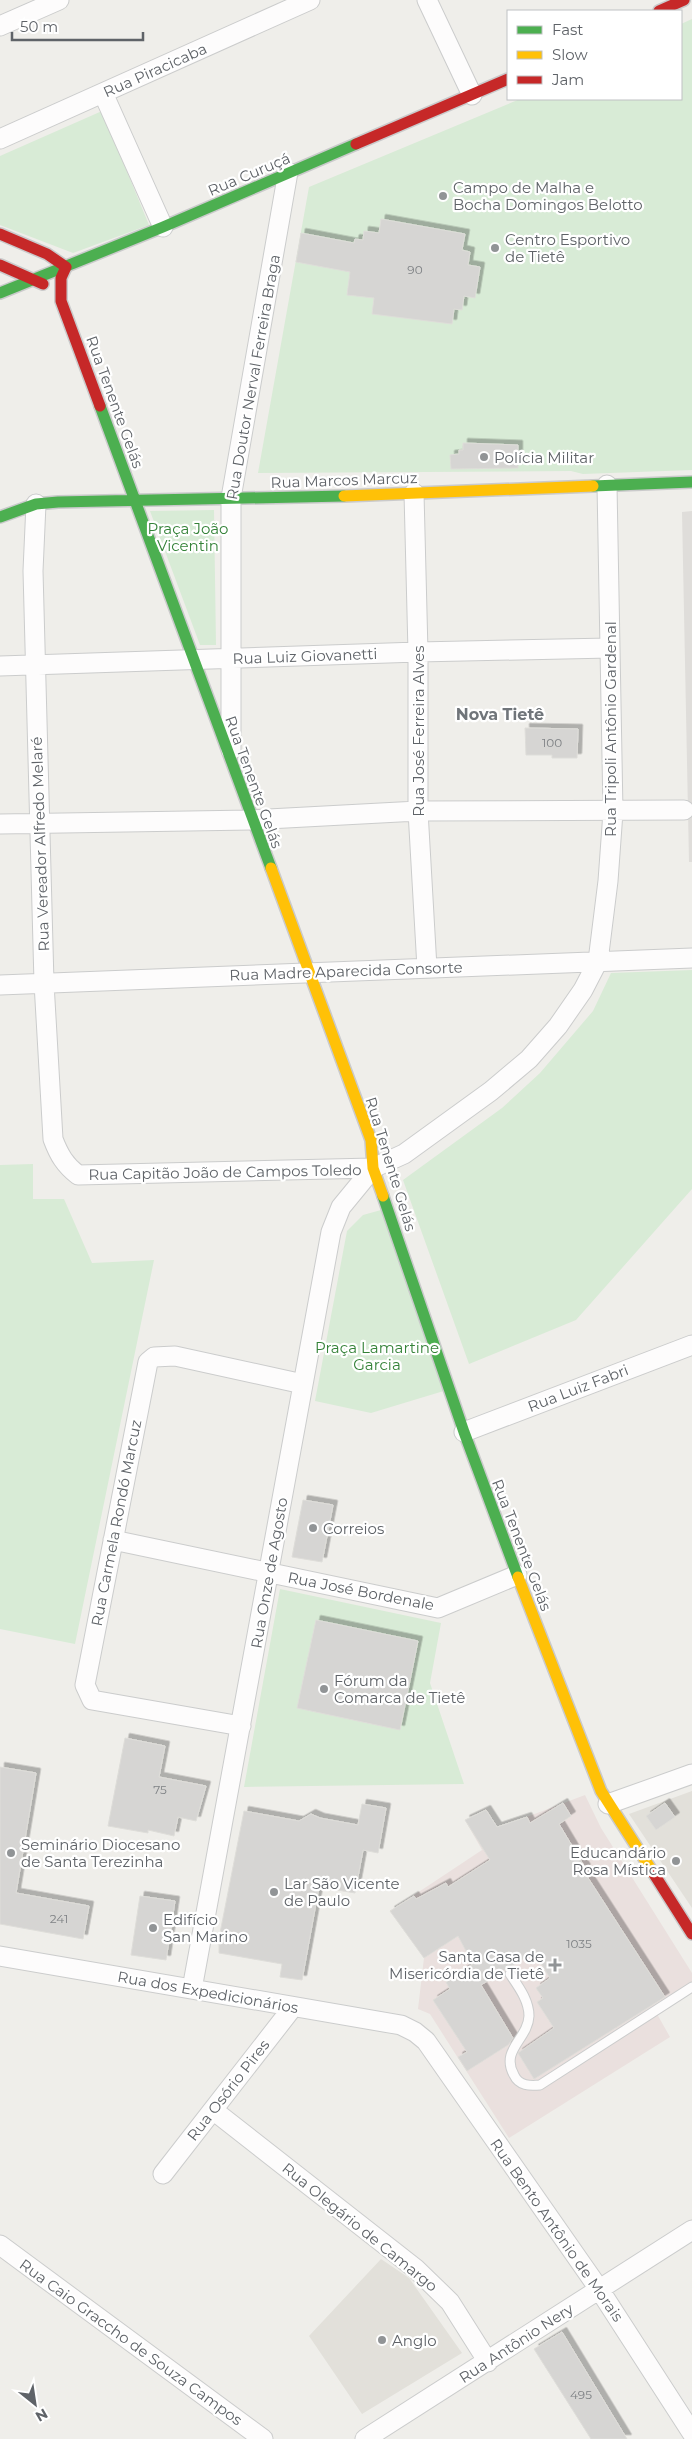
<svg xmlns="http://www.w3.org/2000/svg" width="692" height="2439" font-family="Montserrat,sans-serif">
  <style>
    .industrial { fill: #dfddda }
    .education { fill: #e2e0da }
    .medical { fill: #eae0de }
    .green { fill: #d8ebd6 }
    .building { fill: #d6d5d3; stroke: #deddd9; filter: url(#shadow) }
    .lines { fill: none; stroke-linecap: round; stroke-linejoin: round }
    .lane-casing { stroke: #cbcccc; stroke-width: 11 }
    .street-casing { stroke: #cbcccc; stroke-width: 21 }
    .fast-casing { stroke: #cacacb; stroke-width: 14 }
    .slow-casing { stroke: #cacacb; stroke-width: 14 }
    .jam-casing { stroke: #cacacb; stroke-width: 14 }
    .lane { stroke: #fdfcfc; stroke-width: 9 }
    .street { stroke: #fdfcfc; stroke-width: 19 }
    .fast { stroke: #4caf50; stroke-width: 11 }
    .slow { stroke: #ffc107; stroke-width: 11 }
    .jam { stroke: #c62828; stroke-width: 11 }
    .poi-dot { fill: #919496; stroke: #fff; stroke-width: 2 }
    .labels { text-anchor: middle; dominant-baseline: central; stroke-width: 4.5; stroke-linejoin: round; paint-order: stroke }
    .number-label { font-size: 12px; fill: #7e8184 }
    .street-label { font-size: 15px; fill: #5f6368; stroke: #fff }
    .poi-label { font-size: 15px; fill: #5f6368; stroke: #fff; text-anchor: start }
    .park-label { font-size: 15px; fill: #348238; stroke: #fff }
    .neighbourhood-label { font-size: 16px; font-weight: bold; fill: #70757a; stroke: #fff }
  </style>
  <defs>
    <filter id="shadow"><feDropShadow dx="4.5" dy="-4.5" stdDeviation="0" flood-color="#0004"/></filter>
  </defs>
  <rect width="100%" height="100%" fill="#efeeea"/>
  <!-- industrial -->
  <path class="industrial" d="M692 511V862H689L682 512Z"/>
  <!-- education -->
  <path class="education" d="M692 1791V1908L629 1814Z
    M381 2259 409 2278 462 2353 362 2414 309 2336Z"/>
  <!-- medical -->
  <path class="medical" d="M585 1795 601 1828 692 1973V1993L657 2014 670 2037 509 2138 430 2014 418 2009 424 1958 390 1911 482 1850 465 1820 486 1810 497 1828Z"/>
  <!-- green -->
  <path class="green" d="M692 19V470L583 474 571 471 258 473 309 187 520 99H681V24Z
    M102 111 149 225 73 253 0 225V156Z
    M214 510 216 645H200L150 511Z
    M692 970V1189L576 1320 469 1364 403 1180 502 1108 540 1073 593 1011 611 973Z
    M33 1164V1199H64L92 1263 154 1260 75 1644 0 1629V1165Z
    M381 1210 447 1390 371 1413 315 1401 347 1231 363 1215Z
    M280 1589 441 1623 430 1683 464 1784 244 1787Z"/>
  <!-- building -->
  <path class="building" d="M381 219 465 234 462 250 470 252 468 265 480 267 475 298 464 296 462 310 454 309 452 324 372 314 374 298 347 295 350 272 296 262 301 233 354 243 355 239 363 240 364 231 379 233Z
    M463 443 518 445V468L451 469 450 455 459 454V450H463Z
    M525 728 578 729 577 758H552V755H526Z
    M303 1500 333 1505 322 1562 292 1557Z
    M316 1620 418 1641 400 1730 297 1708Z
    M125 1738 165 1746 159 1777 206 1786 196 1821 178 1817 174 1836 148 1830V1833L108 1826Z
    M0 1767 36 1773 16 1893 89 1906 83 1939 0 1924Z
    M563 1803 571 1816 559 1824 586 1869 583 1870 665 1997 534 2079 518 2053 554 2028 537 2002 543 1998 536 1988 550 1978 534 1952 481 1985 513 2038 508 2045 467 2071 458 2057 467 2052 433 2000 450 1989 446 1982 473 1964 458 1936 424 1958 390 1911 414 1896 416 1899 446 1883 448 1887 490 1860 465 1820 486 1810 497 1827 527 1817 530 1823Z
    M665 1803 675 1817 656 1830 646 1816Z
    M362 1804 386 1808 378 1853 363 1850 355 1893 319 1887 302 1980 280 1977 282 1964 219 1953V1938L244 1811 299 1821 311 1814 320 1818 358 1825Z
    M140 1896 175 1901 166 1960 131 1955Z
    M562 2332 627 2439H591L534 2349Z"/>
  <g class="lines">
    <!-- lane casing -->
    <g class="lane-casing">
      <path id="lane" d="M510 1974C518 1986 529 2000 529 2016 528 2039 500 2050 514 2075 519 2086 530 2086 540 2085L692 1987"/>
    </g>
    <!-- street casing -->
    <g class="street-casing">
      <path id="street" d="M427 0 472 95
        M0 26 59 0
        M103 93 163 227
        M0 139 310 0
        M414 493 418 652V811L427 968
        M36 504 33 571 44 983 53 1139C59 1155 65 1165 78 1175L373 1168 404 1154 491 1091 529 1059 558 1026 583 990 598 961 608 881 613 812 607 485
        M0 666 418 652 610 648
        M231 750V498L288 172
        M0 824 251 820 418 811 684 810
        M0 985 692 958
        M464 1432 692 1345
        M113 1540 438 1608 517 1575
        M241 1726 92 1700 85 1685 148 1362 154 1357 175 1356 303 1384
        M608 1804 692 1774
        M0 1956 401 2025 415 2032 426 2041 599 2289 692 2433
        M192 1989 331 1232 341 1207 373 1168
        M213 2110 416 2269 450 2302 488 2362
        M163 2174 293 2007
        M0 2245 263 2439
        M365 2439 692 2230"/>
    </g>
    <!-- fast casing -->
    <g class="fast-casing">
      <path id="fast" d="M0 293 163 227 356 144
        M100 406 271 868
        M593 486 692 482
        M0 517 36 504 58 502 344 496
        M383 1196 464 1432 518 1577"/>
    </g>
    <!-- slow casing -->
    <g class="slow-casing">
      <path id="slow" d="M344 496 593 486
        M271 868 371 1140 373 1168 383 1196
        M518 1577 601 1791 654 1874"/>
    </g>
    <!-- jam casing -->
    <g class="jam-casing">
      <path id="jam" d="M659 11 684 0
        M356 144 508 79
        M0 234 47 254 66 267 61 278V301L100 406
        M0 265 43 284
        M654 1874 692 1934"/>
    </g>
    <!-- lane -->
    <use href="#lane" class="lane"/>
    <!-- street -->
    <use href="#street" class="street"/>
    <!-- fast -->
    <use href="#fast" class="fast"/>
    <!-- slow -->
    <use href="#slow" class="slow"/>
    <!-- jam -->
    <use href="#jam" class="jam"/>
  </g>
  <!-- markers -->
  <g class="poi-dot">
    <circle cx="443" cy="196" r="5"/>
    <circle cx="495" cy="248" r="5"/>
    <circle cx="484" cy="457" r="5"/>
    <circle cx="313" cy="1528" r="5"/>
    <circle cx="324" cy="1689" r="5"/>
    <circle cx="11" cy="1853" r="5"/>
    <circle cx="676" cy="1861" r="5"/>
    <circle cx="274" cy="1892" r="5"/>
    <circle cx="153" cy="1928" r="5"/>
    <path d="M552.5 1957.5h5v5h5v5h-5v5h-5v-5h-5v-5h5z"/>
    <circle cx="382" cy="2340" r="5"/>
  </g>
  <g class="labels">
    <!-- number labels -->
    <g class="number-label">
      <text x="415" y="269">90</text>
      <text x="552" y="742">100</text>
      <text x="160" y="1789">75</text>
      <text x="59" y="1918">241</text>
      <text x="579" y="1943">1035</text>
      <text x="581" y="2394">495</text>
    </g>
    <!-- street labels -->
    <g class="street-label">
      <text transform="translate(155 70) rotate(-24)">Rua Piracicaba</text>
      <text transform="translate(249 174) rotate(-23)">Rua Curuçá</text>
      <text transform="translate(253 377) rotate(-80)">Rua Doutor Nerval Ferreira Braga</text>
      <text transform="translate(115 402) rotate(70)">Rua Tenente Gelás</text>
      <text transform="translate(344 480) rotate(-2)">Rua Marcos Marcuz</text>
      <text transform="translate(305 656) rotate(-2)">Rua Luiz Giovanetti</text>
      <text transform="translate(610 729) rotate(-90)">Rua Tripoli Antônio Gardenal</text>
      <text transform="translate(418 731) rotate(-90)">Rua José Ferreira Alves</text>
      <text transform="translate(254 782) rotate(70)">Rua Tenente Gelás</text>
      <text transform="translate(40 844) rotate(-92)">Rua Vereador Alfredo Melaré</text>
      <text transform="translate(346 971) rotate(-2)">Rua Madre Aparecida Consorte</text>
      <text transform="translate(391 1164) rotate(73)">Rua Tenente Gelás</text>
      <text transform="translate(225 1172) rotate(-1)">Rua Capitão João de Campos Toledo</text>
      <text transform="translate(578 1388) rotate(-21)">Rua Luiz Fabri</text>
      <text transform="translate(116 1523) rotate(-79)">Rua Carmela Rondó Marcuz</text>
      <text transform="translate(522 1545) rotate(69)">Rua Tenente Gelás</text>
      <text transform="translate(269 1573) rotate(-80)">Rua Onze de Agosto</text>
      <text transform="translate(361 1591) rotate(11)">Rua José Bordenale</text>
      <text transform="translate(208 1992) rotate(10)">Rua dos Expedicionários</text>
      <text transform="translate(228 2090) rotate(-52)">Rua Osório Pires</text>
      <text transform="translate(360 2227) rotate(39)">Rua Olegário de Camargo</text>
      <text transform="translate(557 2230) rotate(55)">Rua Bento Antônio de Morais</text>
      <text transform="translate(131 2342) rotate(36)">Rua Caio Graccho de Souza Campos</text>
      <text transform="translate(516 2343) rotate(-33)">Rua Antônio Nery</text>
    </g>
    <!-- poi labels -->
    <g class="poi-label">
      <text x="453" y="187">Campo de Malha e<tspan x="453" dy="17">Bocha Domingos Belotto</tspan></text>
      <text x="505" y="239">Centro Esportivo<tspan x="505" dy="17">de Tietê</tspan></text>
      <text x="494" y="457">Polícia Militar</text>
      <text x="323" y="1528">Correios</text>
      <text x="334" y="1680">Fórum da<tspan x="334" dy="17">Comarca de Tietê</tspan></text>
      <text x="21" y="1844">Seminário Diocesano<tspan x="21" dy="17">de Santa Terezinha</tspan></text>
      <text x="666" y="1852" text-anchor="end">Educandário<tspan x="666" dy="17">Rosa Mística</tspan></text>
      <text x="284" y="1883">Lar São Vicente<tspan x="284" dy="17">de Paulo</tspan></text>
      <text x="163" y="1919">Edifício<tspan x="163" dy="17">San Marino</tspan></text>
      <text x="544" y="1956" text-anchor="end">Santa Casa de<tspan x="544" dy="17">Misericórdia de Tietê</tspan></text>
      <text x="392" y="2340">Anglo</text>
    </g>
    <!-- park labels -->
    <g class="park-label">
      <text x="188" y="528">Praça João<tspan x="188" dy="17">Vicentin</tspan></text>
      <text x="377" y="1347">Praça Lamartine<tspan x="377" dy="17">Garcia</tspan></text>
    </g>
    <!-- neighbourhood labels -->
    <g class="neighbourhood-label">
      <text x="500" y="714">Nova Tietê</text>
    </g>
  </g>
  <!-- legend -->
  <rect x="507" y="10" width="175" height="90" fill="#ffffff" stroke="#bfc1c3"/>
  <rect x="517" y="26" width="25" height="8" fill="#4caf50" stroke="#bfc1c3"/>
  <text x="552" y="35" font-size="15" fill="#5f6368">Fast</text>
  <rect x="517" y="51" width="25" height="8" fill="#ffc107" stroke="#bfc1c3"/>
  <text x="552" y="60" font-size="15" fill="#5f6368">Slow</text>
  <rect x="517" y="76" width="25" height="8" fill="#c62828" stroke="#bfc1c3"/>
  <text x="552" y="85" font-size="15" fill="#5f6368">Jam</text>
  <!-- north arrow -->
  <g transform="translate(35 2404) rotate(150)" stroke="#ffffff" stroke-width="4" paint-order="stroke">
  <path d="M0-4L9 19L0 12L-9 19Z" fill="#5f6368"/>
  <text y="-8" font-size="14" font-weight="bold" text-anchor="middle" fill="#5f6368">N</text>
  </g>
  <!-- scale -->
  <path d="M12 32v8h131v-8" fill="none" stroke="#5f6368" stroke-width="2.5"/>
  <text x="20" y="32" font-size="15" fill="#5f6368" stroke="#ffffff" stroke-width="4" paint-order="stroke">50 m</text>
</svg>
